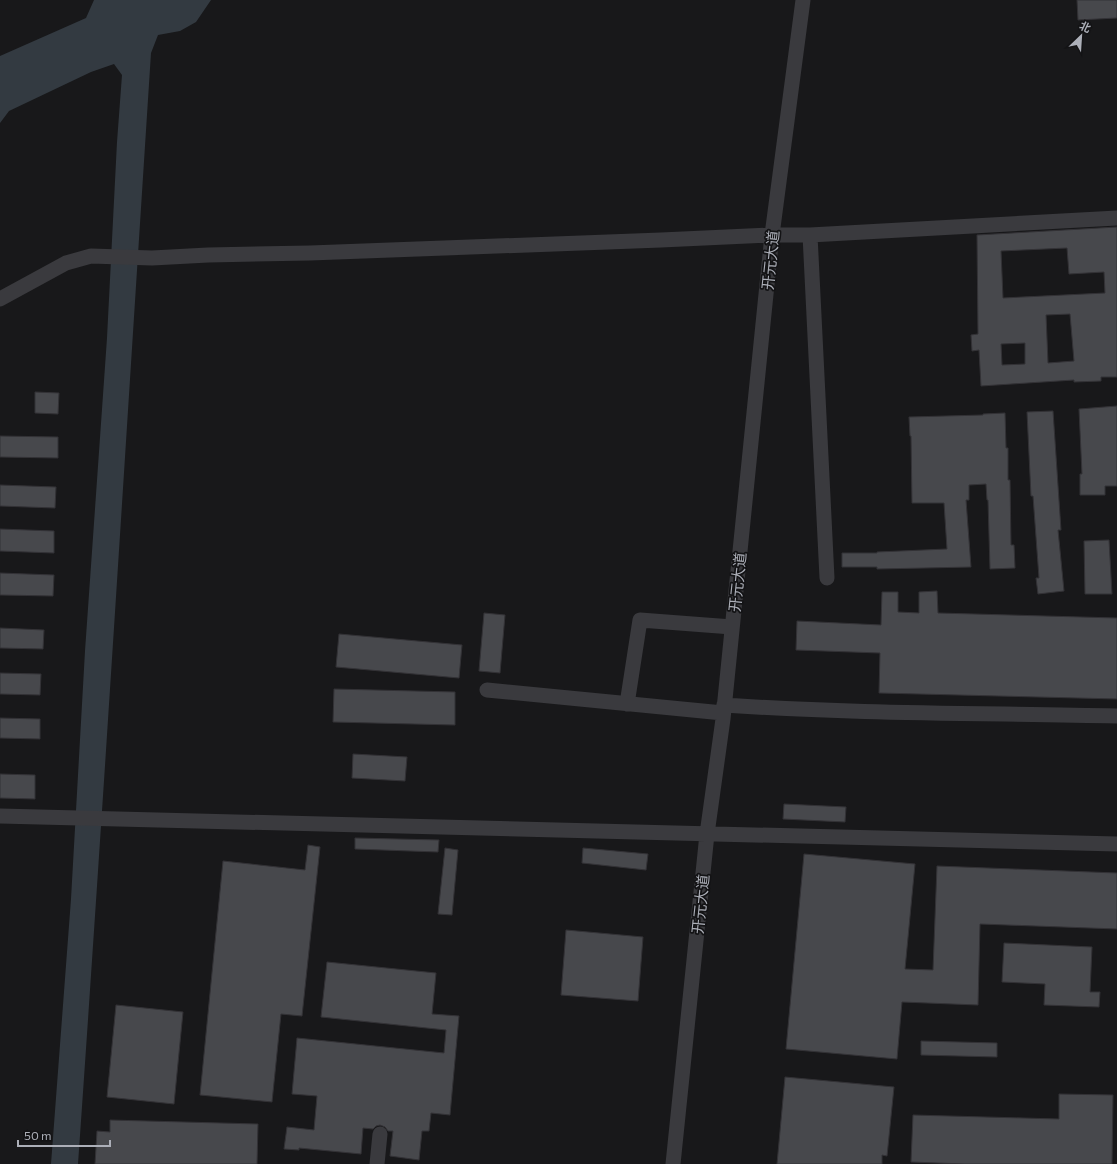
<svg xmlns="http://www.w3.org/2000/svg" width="1117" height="1164" font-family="Commissioner,'Noto Sans SC',sans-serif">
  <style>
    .water { fill: #333a41 }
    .building { fill: #47484c; stroke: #333236; fill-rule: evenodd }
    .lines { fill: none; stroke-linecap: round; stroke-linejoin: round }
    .minor { stroke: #3a3a3e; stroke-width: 15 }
    .labels { text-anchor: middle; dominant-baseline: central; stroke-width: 3.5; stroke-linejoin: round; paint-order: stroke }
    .street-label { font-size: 15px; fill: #acafb8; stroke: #131315 }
  </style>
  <rect width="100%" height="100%" fill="#18181a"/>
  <!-- water -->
  <path class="water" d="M94 0H211L196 22 180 31 158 35 151 53C127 423 104 794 78 1164H51L71 899 85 651 107 338 117 142 122 75 114 64 91 72 9 111 0 123V56L86 18Z"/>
  <!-- building -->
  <path class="building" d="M1077 0H1117V18L1078 20Z
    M1117 227V377H1101V381L1074 382V380L981 386 979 350 972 351 971 335 978 334 977 235ZM1067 248 1069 274 1104 272 1105 293 1003 298 1001 251ZM1070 314 1074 361 1048 363 1046 315ZM1025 343V364L1002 365 1001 344Z
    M35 392 59 393 58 414 35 413Z
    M1117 406V486H1105V495H1080V474H1082L1079 409Z
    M1053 411 1061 530H1058L1064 591 1038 594 1036 578H1039L1033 496H1031L1027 412Z
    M1005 413 1006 448H1008V480H1010L1011 545H1014L1015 568 990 569 988 500H987L986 484 969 485V500H966L971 567 877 569V567H842V553H877V552L947 549 944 503H912L911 436H910L909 417 983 415V414Z
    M0 436 58 437V458L0 457Z
    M0 485 56 487 55 508 0 506Z
    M0 529 54 531V553L0 551Z
    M1109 540 1112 594H1085L1084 541Z
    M0 573 54 575 53 596 0 595Z
    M937 591 938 613 1117 618V699L879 693 880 653 796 650 797 621 881 625 882 592H898V612L919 613V592Z
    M484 613 505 615 500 673 479 671Z
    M0 628 44 630 43 649 0 648Z
    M339 634 462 645 459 678 336 667Z
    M0 673 41 674 40 695 0 694Z
    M334 689 455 692V725L333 722Z
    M0 718 40 719V739L0 738Z
    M353 754 407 757 405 781 352 778Z
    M0 774 35 775V799L0 798Z
    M784 804 846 807 845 822 783 819Z
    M355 838 439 840 438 852 355 849Z
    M308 845 320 847 302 1016 281 1014 272 1102 200 1095 223 861 305 870Z
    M445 848 458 850 452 915 438 914Z
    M583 848 648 854 646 870 582 863Z
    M804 854 915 864 905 969 933 970 937 866 1117 873V929L980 924 978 1005 902 1002 897 1059 786 1049Z
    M566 930 643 937 638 1001 561 995Z
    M1004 943 1092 947 1090 992H1100L1099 1007 1044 1005 1045 984 1002 982Z
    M327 962 436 973 432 1014 459 1016 450 1115 431 1113 429 1131H422L419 1160 390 1156 393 1131H388L385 1127 380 1125 376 1126 373 1129 363 1128 361 1154 299 1148V1150L284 1149 287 1127 314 1130 317 1096 292 1094 297 1038 444 1053 446 1030 321 1017Z
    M116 1005 183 1012 174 1104 107 1097Z
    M921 1041 997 1043V1057L921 1055Z
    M785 1077 894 1087 887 1156 882 1155V1164H777Z
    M1059 1094 1113 1095 1112 1164H964L911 1162 913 1115 1059 1119Z
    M110 1120 258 1124 257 1164H95L97 1131 110 1132Z"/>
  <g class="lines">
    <!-- minor -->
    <path class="minor" d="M810 235 827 578
      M0 299 66 263 91 256 152 258 208 255 310 253 661 240 772 235H810L1117 218
      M487 690 723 713
      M627 704 640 620 732 627
      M724 705C855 714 986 713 1117 716
      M0 816 1117 844
      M377 1164 380 1134
      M673 1164 707 834 723 719 772 235 803 0"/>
  </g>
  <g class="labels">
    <!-- street labels -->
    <g class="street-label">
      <text transform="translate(770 260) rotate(-84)">开元大道</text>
      <text transform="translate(737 582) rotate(-84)">开元大道</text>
      <text transform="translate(700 904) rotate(-84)">开元大道</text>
    </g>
  </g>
  <!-- north arrow -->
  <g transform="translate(1081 36) rotate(25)" stroke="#131315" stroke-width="3" paint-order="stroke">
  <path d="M0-3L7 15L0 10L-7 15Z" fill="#acafb8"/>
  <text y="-6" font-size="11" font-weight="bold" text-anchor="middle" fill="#acafb8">北</text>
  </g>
  <!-- scale -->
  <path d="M18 1140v6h92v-6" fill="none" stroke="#acafb8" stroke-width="2"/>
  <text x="24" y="1140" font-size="12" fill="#acafb8" stroke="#131315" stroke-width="3" paint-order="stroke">50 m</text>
</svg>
